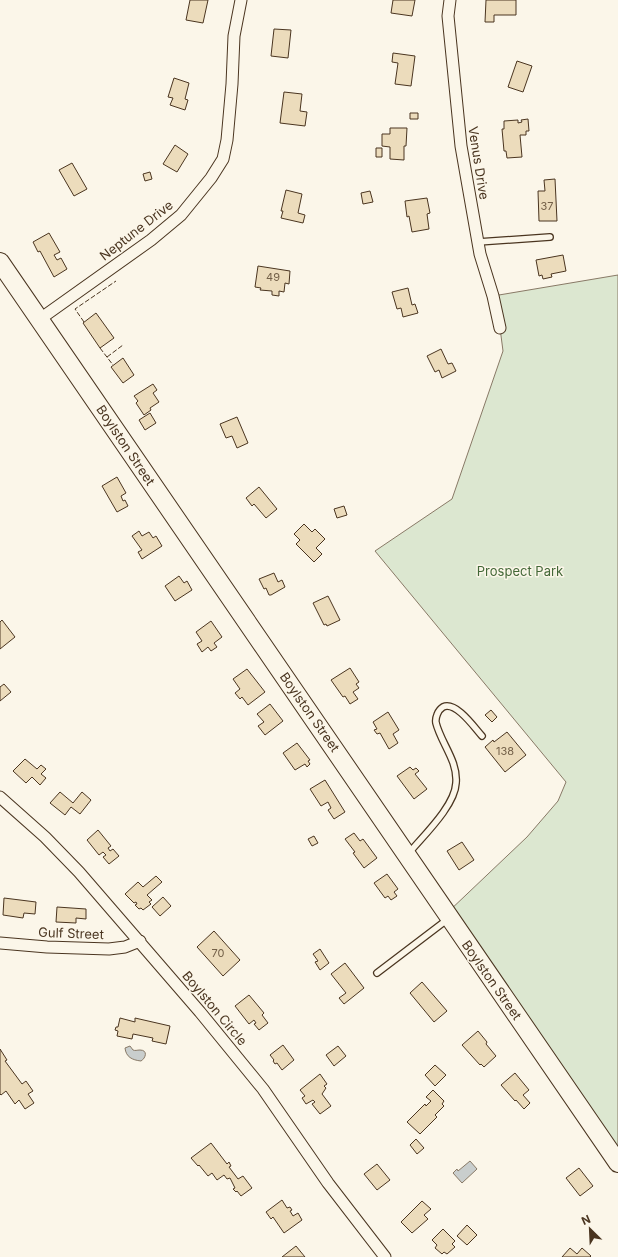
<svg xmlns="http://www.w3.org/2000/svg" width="618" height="1257" font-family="Inter,sans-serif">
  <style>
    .green { fill: #dce7d0; stroke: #887966 }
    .water { fill: #c9cecd; stroke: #887966 }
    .building { fill: #ecdcbc; stroke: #4a3520 }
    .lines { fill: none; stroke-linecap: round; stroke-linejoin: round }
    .lane-casing { stroke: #4a3520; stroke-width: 8 }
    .street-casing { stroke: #4a3520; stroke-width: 13 }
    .primary-casing { stroke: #4a3520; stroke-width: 20 }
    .lane { stroke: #fbf6e9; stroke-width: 5.5 }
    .street { stroke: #fbf6e9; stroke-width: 11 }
    .primary { stroke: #fbf6e9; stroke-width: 18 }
    .fence { stroke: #4a3520; stroke-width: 1; stroke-dasharray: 5 2; stroke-linecap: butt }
    .labels { text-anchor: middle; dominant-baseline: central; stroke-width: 3; stroke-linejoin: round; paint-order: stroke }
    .number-label { font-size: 11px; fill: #725f47 }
    .street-label { font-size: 13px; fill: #4a3520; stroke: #fbf6e9 }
    .park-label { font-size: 13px; fill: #436837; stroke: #fbf6e9 }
  </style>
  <rect width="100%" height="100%" fill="#fbf6e9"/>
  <!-- green -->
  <path class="green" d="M618 275V1163L447 913 527 837 558 801 566 782 375 551 452 499 503 351 500 328 493 296Z"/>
  <!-- water -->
  <path class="water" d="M130 1046 133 1050C135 1051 137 1050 140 1050 148 1050 146 1058 141 1061 132 1060 126 1057 125 1048Z
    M470 1161 477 1169 462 1183 453 1173 457 1169 458 1171Z"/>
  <!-- building -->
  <path class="building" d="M190 0H208L203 23 186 20Z
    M393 0H415L412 16 391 13Z
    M486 0H516V15H494V22H485Z
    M274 29 291 30 288 58 271 56Z
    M393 53 415 56 411 86 395 84 398 63 392 62Z
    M517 61 532 66 523 92 508 87Z
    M174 78 189 83 185 99 188 100 185 110 170 105 173 98 168 97Z
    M284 92 302 94 300 111 307 112 305 126 280 123Z
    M410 113H418V119H410Z
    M528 119 529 131H526V135H520L522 157 507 158 506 151H504L502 129H504V121L518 120V123L522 122 521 120Z
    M390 128H407L406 146H404V160L390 159V147L382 146V134H390Z
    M175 145 188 154 177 172 163 164Z
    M376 148H382V157H376Z
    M72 163 87 189 74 196 59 170Z
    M150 172 152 179 145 181 143 174Z
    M555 179 557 221H539L538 191H545L544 180Z
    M286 190 302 194 298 213 305 215 303 223 281 218 283 211H281Z
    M370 191 373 202 363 204 361 193Z
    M427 198 430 213 427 214 429 229 412 232 409 216 407 217 405 201Z
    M49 233 60 252 54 255 57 260 61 258 67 269 54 277 40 251 38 252 33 242Z
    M563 255 566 271 551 274 552 277 543 279 542 275 539 276 536 260Z
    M258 266 290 271 289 284 285 283 284 292 279 291V296L272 295V291L260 290 261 288 255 287Z
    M408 288 412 305 415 304 418 313 403 317 401 308 397 309 392 292Z
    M96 313 114 338 100 348 83 323Z
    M441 349 448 364 452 363 456 371 442 378 439 370 435 372 427 356Z
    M123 358 134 375 123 383 111 367Z
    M153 384 157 390 153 393 159 402 150 408 151 410 144 415 136 403 138 401 134 396Z
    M150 413 156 423 145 430 139 420Z
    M237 417 248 443 237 448 232 436 226 438 220 424Z
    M117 477 126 493 121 496 123 501 125 500 128 506 117 512 102 486Z
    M259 487 277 509 266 518 254 504 252 506 246 498Z
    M344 506 347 515 337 518 334 509Z
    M304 524 312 532 315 529 325 539 316 548 322 554 314 562 296 544 300 540 294 534Z
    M139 531 142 536 149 532 153 538 156 536 162 546 142 559 138 552 142 550 132 536Z
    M274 573 278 582 282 580 285 587 271 595H269L266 588 264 589 259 579Z
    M179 576 184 583 187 581 192 590 175 601 165 586Z
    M328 596 340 620 327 626 326 624 324 625 313 603Z
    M2 620 15 637 0 649V622Z
    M211 621 222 637 214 643 217 647 211 651 208 647 202 652 197 644 202 641 196 632Z
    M350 668 359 682 356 684 359 688 353 692 358 699 350 704 345 696 343 697 331 680Z
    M247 669 265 692 248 705 242 697 240 699 235 693 240 689 233 679Z
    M4 684 11 692 0 701V687Z
    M270 704 283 721 265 735 258 726 264 722 257 714Z
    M491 710 497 717 492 722 485 715Z
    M388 712 399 730 393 734 398 743 389 749 380 733 377 734 374 730 377 729 373 722Z
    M507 732 526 755 505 772 485 747 493 740 494 742Z
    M297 743 310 760 308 761 310 764 307 767 305 764 295 770 283 753Z
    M25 759 37 769 41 765 46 769 41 774 46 778 40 785 32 777 26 783 13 771Z
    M410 767 413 770 416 768 419 771 415 774 427 789 414 799 397 776Z
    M325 780 345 812 334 819 328 810 331 808 328 802 321 806 310 789Z
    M60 792 73 803 82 792 91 800 80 814 71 807 65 815 50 803Z
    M98 830 111 846 108 848 110 851 113 849 119 856 109 864 103 857 106 855 103 852 99 855 87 840Z
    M354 833 360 841 363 839 377 858 364 868 353 853 355 852 345 839Z
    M314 836 318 843 312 846 308 839Z
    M462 842 474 860 459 870 447 851Z
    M387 874 398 889 394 892 397 896 391 900 388 896 385 898 374 883Z
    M156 876 162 882 147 895 152 900 149 902 151 904 143 910 141 908 139 909 135 905 137 904 136 902 134 903 125 894 138 882 143 887Z
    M163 897 171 906 160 916 152 907Z
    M4 898 36 902 35 914 24 913 23 918 3 915Z
    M57 907 86 909V919L76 918V923L56 922Z
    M214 931 240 960 223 976 197 947Z
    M320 949 329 963 320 970 315 962 318 961 313 954Z
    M345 963 364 988 344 1004 339 998 346 993 331 974Z
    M422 982 447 1011 434 1022 410 993Z
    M249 995 264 1013 262 1015 268 1023 259 1030 254 1024 256 1023 254 1020 249 1024 235 1006Z
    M120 1018 135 1022V1018L170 1026 166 1044 152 1041 153 1038 133 1034 132 1039 117 1036 118 1031 115 1030 116 1027H118Z
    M478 1031 487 1042 486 1044 496 1056 484 1067 481 1064 480 1065 462 1045Z
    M283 1045 294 1060 282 1070 277 1063 275 1064 273 1061 274 1060 270 1055Z
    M338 1046 346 1056 334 1066 326 1055Z
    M0 1049 7 1060 5 1061 22 1084 26 1081 33 1091 28 1094 34 1103 25 1109 19 1100 15 1104 6 1091 1 1095 0 1094Z
    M435 1065 446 1075 435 1086 425 1075Z
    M515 1073 529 1090 523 1095 530 1103 524 1109 516 1100 515 1101 501 1085Z
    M320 1074 327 1084 324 1086 326 1088 322 1094 331 1106 320 1114 312 1104 315 1102 313 1100 306 1104 302 1098 305 1096 300 1090Z
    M433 1090 444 1101 442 1104 444 1106 435 1115 437 1117 420 1134 407 1122 425 1104 426 1106 431 1101 426 1097Z
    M416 1139 424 1148 417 1154 410 1145Z
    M211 1143 227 1164 229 1162 231 1166 229 1167 238 1179 243 1176 252 1188 241 1196 237 1191 236 1192 233 1189 235 1188 230 1178 227 1179 224 1175 217 1180 212 1173 208 1176 199 1165 198 1166 191 1158Z
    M377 1164 390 1180 377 1190 364 1174Z
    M579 1168 593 1186 580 1196 566 1178Z
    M282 1200 287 1208 290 1207 292 1210 290 1211 293 1216 298 1213 302 1220 284 1233 273 1217 271 1219 266 1212Z
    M422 1201 431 1209 424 1215 428 1219 412 1233 401 1222Z
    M467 1225 477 1235 467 1245 457 1236Z
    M443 1229 455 1241 452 1244 455 1247 447 1254 444 1252 442 1254 435 1248 437 1245 432 1240Z
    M296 1246 305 1257H282Z
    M570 1248 577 1254 582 1248 591 1256 590 1257H562Z"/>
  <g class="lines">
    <!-- lane casing -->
    <g class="lane-casing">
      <path id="lane" d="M478 242 550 237
        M409 853C423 836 455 806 456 783 458 761 441 743 436 723 435 718 438 710 443 707 456 701 474 727 482 736
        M377 973 448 919"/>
    </g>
    <!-- street casing -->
    <g class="street-casing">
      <path id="street" d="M450 0 448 16 461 146 480 254 493 296 500 328
        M40 319 151 240 181 215 211 178 223 159 227 140 232 84 234 36 241 0
        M0 797 45 837 79 872 200 1012 263 1089 328 1183 385 1257
        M0 943 47 947 109 949 125 947 140 941"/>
    </g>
    <!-- primary casing -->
    <g class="primary-casing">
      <path id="primary" d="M0 262 618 1163"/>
    </g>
    <!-- lane -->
    <use href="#lane" class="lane"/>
    <!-- street -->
    <use href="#street" class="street"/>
    <!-- primary -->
    <use href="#primary" class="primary"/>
    <!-- fence -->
    <path class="fence" d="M84 322 75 309 116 281
      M100 348 113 365
      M107 357 123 345"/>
  </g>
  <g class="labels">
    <!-- number labels -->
    <g class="number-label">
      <text x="547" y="206">37</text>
      <text x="273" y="277">49</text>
      <text x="505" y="751">138</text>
      <text x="218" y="953">70</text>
    </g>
    <!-- street labels -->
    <g class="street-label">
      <text transform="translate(479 163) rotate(81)">Venus Drive</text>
      <text transform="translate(136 230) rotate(-38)">Neptune Drive</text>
      <text transform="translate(126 445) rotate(56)">Boylston Street</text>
      <text transform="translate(310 712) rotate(55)">Boylston Street</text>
      <text transform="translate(71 933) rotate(2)">Gulf Street</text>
      <text transform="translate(492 980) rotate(55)">Boylston Street</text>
      <text transform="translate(215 1008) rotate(50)">Boylston Circle</text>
    </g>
    <!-- park labels -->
    <g class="park-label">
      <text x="520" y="571">Prospect Park</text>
    </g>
  </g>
  <!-- north arrow -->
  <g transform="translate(590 1229) rotate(336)" stroke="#fbf6e9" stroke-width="3" paint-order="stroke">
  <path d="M0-3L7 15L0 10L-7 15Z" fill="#4a3520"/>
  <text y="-6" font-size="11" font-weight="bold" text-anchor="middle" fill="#4a3520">N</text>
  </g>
</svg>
